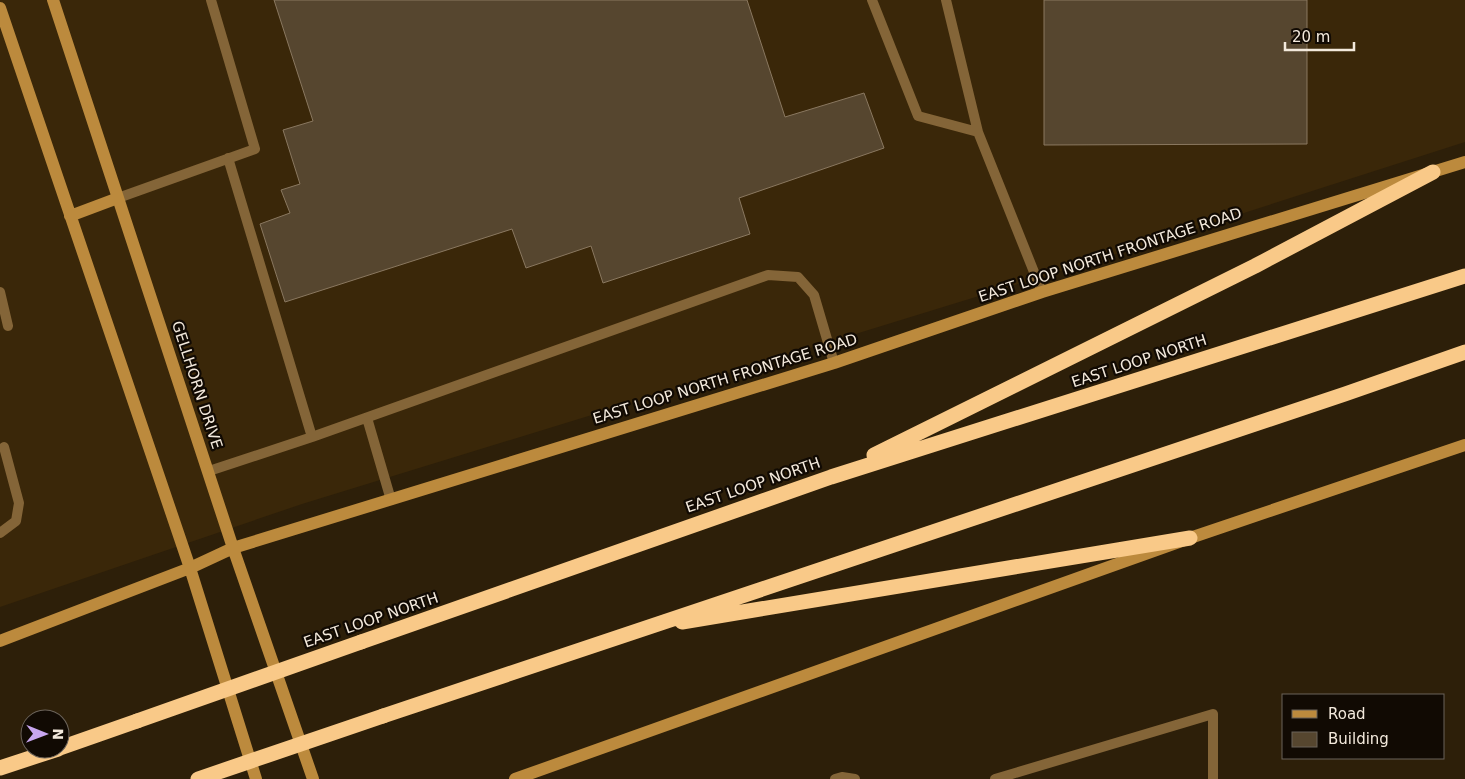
<svg xmlns="http://www.w3.org/2000/svg" width="1465" height="779" font-family="'DejaVu Sans',sans-serif">
  <style>
    .built { fill: #3a2709 }
    .building { fill: #56462f; stroke: #8a7860 }
    .lines { fill: none; stroke-linecap: round; stroke-linejoin: round }
    .lane { stroke: #846538; stroke-width: 10 }
    .secondary { stroke: #bc8a3d; stroke-width: 12 }
    .highway { stroke: #f9c988; stroke-width: 15 }
    .highway-bridge { stroke: #f9c988; stroke-width: 15 }
    .labels { text-anchor: middle; dominant-baseline: central; stroke-width: 4.5; stroke-linejoin: round; paint-order: stroke }
    .street-label { font-size: 15px; fill: #f3e9dc; stroke: #110a03 }
  </style>
  <rect width="100%" height="100%" fill="#2d1f09"/>
  <!-- built -->
  <path class="built" d="M0 0H1465V142L1122 252 302 504 0 607Z"/>
  <!-- building -->
  <path class="building" d="M274 0H747L785 117 864 93 884 148 739 198 750 234 603 283 591 246 526 268 512 229 285 302 260 224 290 213 281 190 300 184 283 130 313 121Z
    M1044 0H1307V144L1044 145Z"/>
  <g class="lines">
    <!-- lane -->
    <path class="lane" d="M872 0 918 116 978 132 1042 292
      M946 0 978 132
      M228 158 312 437
      M118 198 255 149 211 0
      M0 292 8 326
      M367 418 391 500
      M209 471 312 437 768 275 798 277 814 295 834 363
      M0 533 16 521 19 503 4 447
      M835 779 842 777 855 779
      M995 779 1213 714V779"/>
    <!-- secondary -->
    <path class="secondary" d="M53 0 233 548 313 779
      M0 8 190 568 256 779
      M70 216 118 198
      M0 641 190 568 233 548 834 363 1042 292 1465 162
      M515 779 1190 538 1465 445"/>
    <!-- highway -->
    <path class="highway" d="M874 455 1255 266 1433 172
      M682 622 1190 538
      M361 642 831 477 1465 276
      M383 716 1345 394 1465 352
      M60 748 137 721
      M0 768 58 749"/>
    <!-- highway-bridge -->
    <path class="highway-bridge" d="M137 721 361 642
      M198 779 383 716"/>
  </g>
  <g class="labels">
    <!-- street labels -->
    <g class="street-label">
      <text transform="translate(1110 255) rotate(-18)">EAST LOOP NORTH FRONTAGE ROAD</text>
      <text transform="translate(1139 361) rotate(-18)">EAST LOOP NORTH</text>
      <text transform="translate(725 379) rotate(-17)">EAST LOOP NORTH FRONTAGE ROAD</text>
      <text transform="translate(197 385) rotate(72)">GELLHORN DRIVE</text>
      <text transform="translate(753 485) rotate(-19)">EAST LOOP NORTH</text>
      <text transform="translate(371 620) rotate(-19)">EAST LOOP NORTH</text>
    </g>
  </g>
  <!-- legend -->
  <rect x="1282" y="694" width="162" height="65" fill="#110a03" stroke="#6b635a"/>
  <rect x="1292" y="710" width="25" height="8" fill="#bc8a3d" stroke="#6b635a"/>
  <text x="1328" y="719" font-size="15" fill="#f3e9dc">Road</text>
  <rect x="1292" y="732" width="25" height="15" fill="#56462f" stroke="#6b635a"/>
  <text x="1328" y="744" font-size="15" fill="#f3e9dc">Building</text>
  <!-- north arrow -->
  <g transform="translate(45 734) rotate(91)"><circle r="24" fill="#110a03" stroke="#6b635a"/>
  <path d="M0-4L9 19L0 12L-9 19Z" fill="#c8a6ef"/>
  <text y="-8" font-size="14" font-weight="bold" text-anchor="middle" fill="#f3e9dc">N</text>
  </g>
  <!-- scale -->
  <path d="M1285 42v8h69v-8" fill="none" stroke="#f3e9dc" stroke-width="2.5"/>
  <text x="1292" y="42" font-size="15" fill="#f3e9dc" stroke="#110a03" stroke-width="4" paint-order="stroke">20 m</text>
</svg>
